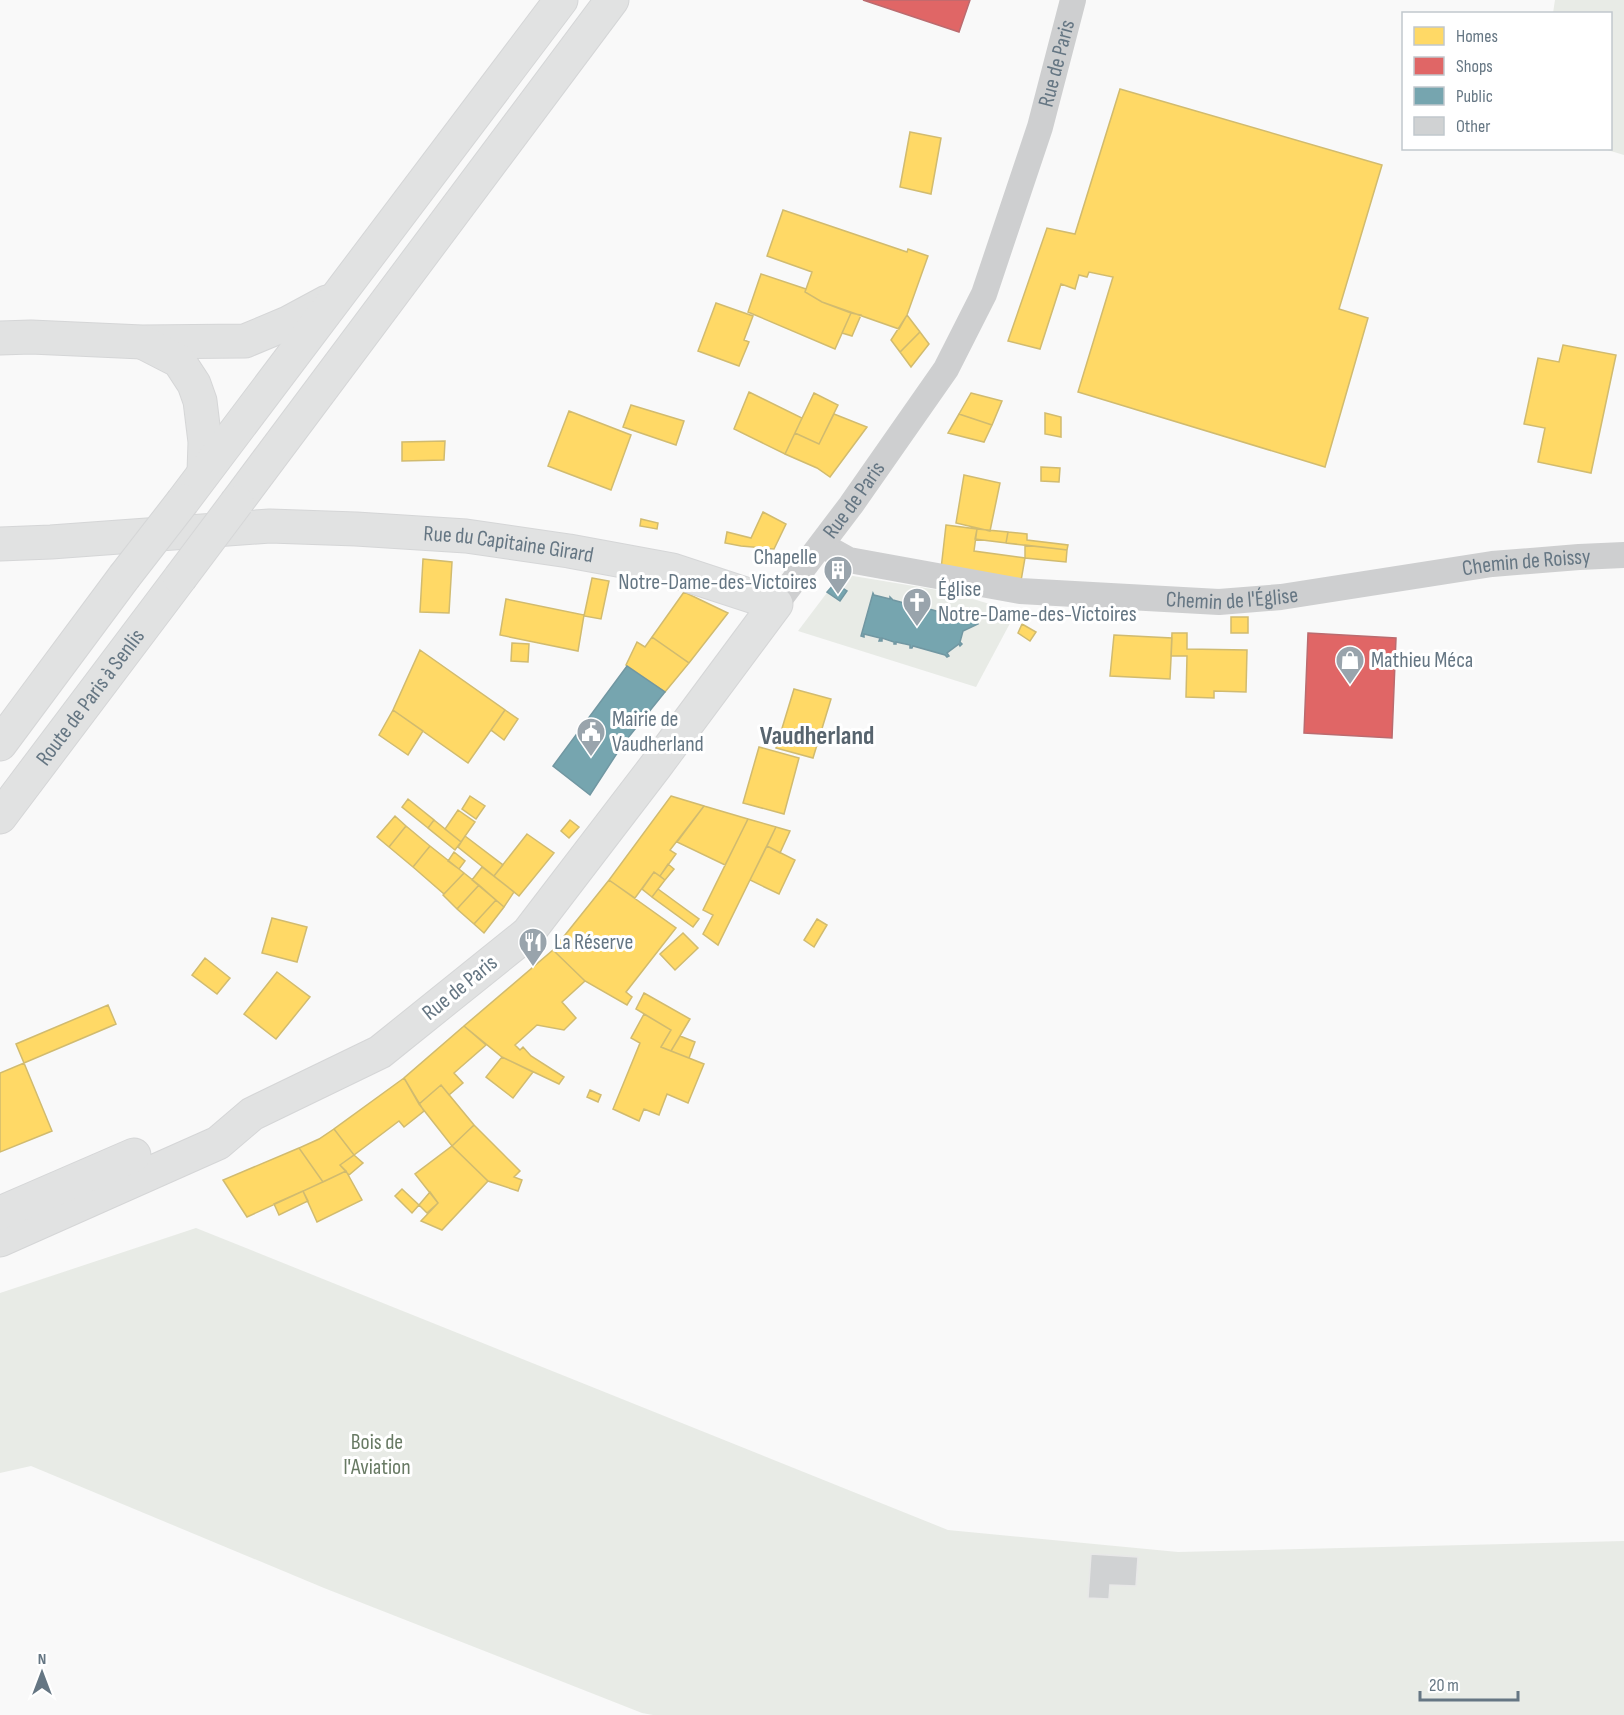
<svg xmlns="http://www.w3.org/2000/svg" width="1624" height="1715" font-family="'Sofia Sans Condensed',sans-serif">
  <style>
    .green { fill: #e8ebe6 }
    .homes { fill: #ffd966; stroke: #d1bb6f; stroke-width: 1.5 }
    .shops { fill: #e06666; stroke: #bb6b6f; stroke-width: 1.5 }
    .public { fill: #76a5af; stroke: #7197a2; stroke-width: 1.5 }
    .building { fill: #d0d2d3; stroke: #e8e8e8; stroke-width: 1.5 }
    .lines { fill: none; stroke-linecap: round; stroke-linejoin: round }
    .secondary-casing { stroke: #d5d6d7; stroke-width: 35 }
    .primary-casing { stroke: #d5d6d7; stroke-width: 35 }
    .street { stroke: #cecfd0; stroke-width: 26 }
    .secondary { stroke: #e1e2e2; stroke-width: 33 }
    .primary { stroke: #e1e2e2; stroke-width: 33 }
    .primary-bridge-casing { stroke: #d5d6d7; stroke-width: 35; stroke-linecap: butt }
    .primary-bridge { stroke: #e1e2e2; stroke-width: 33 }
    .labels { text-anchor: middle; dominant-baseline: central; stroke-width: 6; stroke-linejoin: round; paint-order: stroke }
    .street-label { font-size: 22px; fill: #657683; stroke: #fff }
    .poi-label { font-size: 22px; fill: #657683; stroke: #fff; text-anchor: start }
    .park-label { font-size: 22px; fill: #687a64; stroke: #fff }
    .quarter-label { font-size: 26px; font-weight: bold; fill: #57646e; stroke: #fff }
  </style>
  <rect width="100%" height="100%" fill="#f9f9f9"/>
  <!-- green -->
  <path class="green" d="M1555 0H1624V155L1604 149 1610 148V14L1553 13Z
    M841 574 950 592 1016 612 976 687 798 631Z
    M196 1228 948 1530 1178 1552 1624 1541V1715H653L642 1713 324 1588 31 1466 0 1473V1293Z"/>
  <!-- homes -->
  <path class="homes" d="M1120 89 1382 165 1339 309 1368 318 1325 467 1078 392 1113 277 1089 272 1087 277 1079 275 1075 289 1061 284 1040 349 1008 341 1047 228 1075 234Z
    M910 132 941 138 931 194 900 187Z
    M783 210 907 252 908 249 928 256 907 315 899 329 822 302 805 292 812 272 767 256Z
    M761 274 806 289 805 292 822 302 851 313 835 349 748 312Z
    M716 303 753 316 744 340 749 342 739 366 698 351Z
    M851 313 861 315 852 336 842 333Z
    M907 315 920 332 900 352 891 340Z
    M920 332 929 344 911 367 900 352Z
    M1563 345 1616 355 1591 473 1538 462 1545 428 1524 424 1538 358 1559 362Z
    M749 392 802 418 785 454 734 429Z
    M814 393 838 405 819 444 795 433Z
    M971 393 1002 401 992 425 959 414Z
    M631 405 684 421 676 445 623 427Z
    M569 411 631 435 611 490 548 466Z
    M1045 413 1061 417V437L1045 434Z
    M834 414 867 427 830 477 817 468 785 454 795 433 819 444Z
    M959 414 992 425 984 442 948 433Z
    M445 441 444 460 402 461V442Z
    M1041 467 1060 468 1059 482 1041 481Z
    M964 475 1000 483 990 531 956 523Z
    M763 512 786 524 774 549 741 546 725 543 727 532 751 538Z
    M641 519 658 523 657 529 640 526Z
    M946 525 977 529 974 551 1025 558 1021 581 941 569Z
    M977 529 1008 532 1006 543 975 539Z
    M1008 532 1027 534V540L1068 545 1067 550 1006 543Z
    M1025 545 1067 550 1066 562 1025 558Z
    M423 559 452 562 449 613 420 612Z
    M592 578 609 581 601 619 584 616Z
    M684 592 728 613 689 663 652 637Z
    M506 599 584 615 578 651 500 635Z
    M1231 617H1248V633H1231Z
    M1022 624 1036 632 1030 641 1018 633Z
    M1172 633H1187V649L1247 650 1246 692 1214 691V698L1186 697 1187 656H1171Z
    M1114 635 1172 638 1170 679 1110 676Z
    M652 637 689 663 665 692 626 665 637 642 645 647Z
    M512 643 529 644 528 662 511 661Z
    M420 650 505 710 468 763 393 710Z
    M794 689 831 699 813 758 776 748Z
    M393 710 423 731 408 755 379 735Z
    M505 710 518 719 504 740 491 730Z
    M759 747 799 758 784 814 743 803Z
    M470 796 485 806 476 819 462 809Z
    M671 796 704 806 670 850 676 854 660 876 654 872 635 898 609 880Z
    M408 799 434 820 428 828 402 807Z
    M704 806 748 819 725 865 677 842Z
    M458 810 475 822 461 842 445 829Z
    M395 816 406 826 389 847 377 837Z
    M748 819 776 827 718 945 703 934 713 915 703 910Z
    M434 820 461 842 455 850 428 828Z
    M570 820 579 827 569 838 561 831Z
    M406 826 430 846 413 867 389 847Z
    M776 827 790 831 780 853 767 846Z
    M527 834 554 853 519 896 494 876Z
    M465 836 503 865 494 876 458 847Z
    M430 846 464 873 444 894 413 867Z
    M767 846 795 860 779 894 750 880Z
    M454 852 465 861 459 869 448 861Z
    M668 864 674 869 665 880 660 876Z
    M482 867 514 892 504 907 472 880Z
    M654 872 665 880 652 897 642 889Z
    M464 873 479 885 457 909 443 895Z
    M609 880 676 928 626 992 632 997 627 1005 585 981 553 950Z
    M479 885 496 900 474 924 457 909Z
    M658 889 699 919 693 927 652 897Z
    M496 900 504 907 484 933 474 924Z
    M272 918 307 927 297 962 262 953Z
    M817 919 827 925 814 947 804 940Z
    M683 933 698 948 675 970 660 954Z
    M553 950 585 981 562 1002 576 1018 564 1030 537 1025 515 1045 520 1050 523 1047 531 1056 564 1077 559 1084 502 1057 464 1026Z
    M205 958 230 978 217 994 192 975Z
    M277 972 310 997 276 1039 244 1014Z
    M644 993 690 1019 671 1051 661 1047 671 1030 636 1009Z
    M108 1005 116 1024 24 1063 16 1044Z
    M644 1014 671 1030 661 1047 704 1064 688 1103 667 1094 659 1115 644 1109 639 1121 613 1109 640 1043 631 1038Z
    M464 1026 486 1045 454 1073 463 1083 449 1095 441 1085 419 1104 404 1078Z
    M680 1036 695 1042 689 1058 671 1051Z
    M502 1057 533 1072 513 1098 486 1077Z
    M24 1063 52 1131 0 1152V1073Z
    M404 1078 424 1111 404 1127 399 1121 354 1155 334 1129Z
    M441 1085 474 1125 452 1146 419 1104Z
    M590 1090 601 1095 598 1102 587 1097Z
    M474 1125 520 1171 514 1177 522 1180 518 1191 488 1181 452 1146Z
    M334 1129 354 1155 340 1165 346 1171 323 1182 299 1148 319 1139Z
    M452 1146 488 1181 442 1230 421 1221 438 1203 415 1174Z
    M299 1148 323 1182 247 1217 223 1180Z
    M354 1155 363 1163 349 1175 340 1165Z
    M346 1171 362 1200 317 1222 303 1191Z
    M402 1189 419 1205 412 1213 395 1196Z
    M303 1191 308 1201 279 1215 274 1204Z
    M430 1192 438 1203 427 1213 419 1205Z"/>
  <!-- shops -->
  <path class="shops" d="M863 0H970L959 32Z
    M1308 633 1396 638 1392 738 1304 733Z"/>
  <!-- public -->
  <path class="public" d="M835 583 847 591 840 601 827 592Z
    M873 593 874 595 890 599V597L893 600 904 603V601L906 602V603L920 606V605L923 606 922 607 954 616 970 608 978 624 963 631 960 642 962 644 960 646 959 644 947 653 949 656 947 657 945 655 913 646 912 648H910V645L896 642V644H894V642L882 638V641H879L880 638 864 634V637L861 636Z
    M627 666 665 692 623 744 590 795 553 766Z"/>
  <!-- building -->
  <path class="building" d="M1091 1554 1138 1557 1136 1586 1110 1585 1109 1599 1088 1598Z"/>
  <g class="lines">
    <!-- secondary casing -->
    <g class="secondary-casing">
      <g id="secondary">
        <path id="s3" d="M0 544 51 542 270 526 356 529 466 536 569 551 672 570 776 604 655 767 528 933 380 1052 252 1114 218 1143 0 1240"/>
        <path d="M0 1213 134 1155"/>
      </g>
    </g>
    <!-- primary casing -->
    <g class="primary-casing">
      <g id="primary">
        <path d="M0 338 31 337 142 342 245 341 288 323 327 302"/>
        <path d="M144 343 179 361 194 384 200 401 205 442 204 472"/>
        <path d="M183 501 561 0"/>
        <path d="M237 502 612 0"/>
        <path d="M0 744 124 577"/>
        <path id="s4" d="M0 817 180 578"/>
      </g>
    </g>
    <!-- street -->
    <g class="street">
      <path id="s1" d="M822 545 849 560 1020 591 1219 602 1281 597 1492 564 1579 557 1624 555"/>
      <path id="s2" d="M776 604 851 505 946 369 984 294 1040 127 1073 0"/>
    </g>
    <!-- secondary -->
    <use href="#secondary" class="secondary"/>
    <!-- primary -->
    <use href="#primary" class="primary"/>
    <!-- primary-bridge casing -->
    <g class="primary-bridge-casing">
      <path id="primary-bridge" d="M124 577 183 501
        M180 578 237 502"/>
    </g>
    <!-- primary-bridge -->
    <use href="#primary-bridge" class="primary-bridge"/>
  </g>
  <!-- icons -->
  <defs>
    <g id="building-pin" transform="scale(1.5)"><path d="M0 17L-7.5 6A9.5 9.5 0 1 1 7.5 6Z" fill="#99a4ac" stroke="#fff"/><path d="M-4-6H4V6H1V3H-1V6H-4ZM-2.5-4.3h1.7v1.8h-1.7ZM.8-4.3h1.7v1.8H.8ZM-2.5-1h1.7V.8h-1.7ZM.8-1h1.7V.8H.8Z" fill="#fff"/></g>
    <g id="church-pin" transform="scale(1.5)"><path d="M0 17L-7.5 6A9.5 9.5 0 1 1 7.5 6Z" fill="#99a4ac" stroke="#fff"/><path d="M-1.2-6h2.4v3.5h3.3v2.4h-3.3V6h-2.4V-.1h-3.3v-2.4h3.3Z" fill="#fff"/></g>
    <g id="shop-pin" transform="scale(1.5)"><path d="M0 17L-7.5 6A9.5 9.5 0 1 1 7.5 6Z" fill="#99a4ac" stroke="#fff"/><path d="M-5-2.5h2.3a2.7 3.5 0 0 1 5.4 0H5L5.5 6h-11ZM-1.5-2.5h3a1.5 2.3 0 0 0-3 0Z" fill="#fff"/></g>
    <g id="civic-pin" transform="scale(1.5)"><path d="M0 17L-7.5 6A9.5 9.5 0 1 1 7.5 6Z" fill="#99a4ac" stroke="#fff"/><path d="M-.6-6.5H3V-4.5H.6V-3L4-1V1h2V6H-6V1h2V-1L-.6-3ZM-1.2 2.5V6h2.4V2.5Z" fill="#fff"/></g>
    <g id="restaurant-pin" transform="scale(1.5)"><path d="M0 17L-7.5 6A9.5 9.5 0 1 1 7.5 6Z" fill="#99a4ac" stroke="#fff"/><path d="M-5-6h1v4h1v-4h1v4h1v-4h1v5L-1.5 .5V6h-2V.5L-5-1ZM5-6V6H3V1.5H1.5Q1.5-4 5-6Z" fill="#fff"/></g>
  </defs>
  <g fill-rule="evenodd">
    <use href="#building-pin" x="838" y="570"/>
    <use href="#church-pin" x="917" y="602"/>
    <use href="#shop-pin" x="1350" y="660"/>
    <use href="#civic-pin" x="591" y="732"/>
    <use href="#restaurant-pin" x="533" y="942"/>
  </g>
  <g class="labels">
    <!-- street labels -->
    <g class="street-label">
      <text stroke="none"><textPath href="#s2" startOffset="616">Rue de Paris</textPath></text>
      <text stroke="none"><textPath href="#s2" startOffset="130">Rue de Paris</textPath></text>
      <text stroke="none"><textPath href="#s3" startOffset="510">Rue du Capitaine Girard</textPath></text>
      <text stroke="none"><textPath href="#s1" startOffset="714">Chemin de Roissy</textPath></text>
      <text stroke="none"><textPath href="#s1" startOffset="417">Chemin de l'Église</textPath></text>
      <text stroke="none"><textPath href="#s4" startOffset="150">Route de Paris à Senlis</textPath></text>
      <text transform="translate(460 988) rotate(-39)">Rue de Paris</text>
    </g>
    <!-- poi labels -->
    <g class="poi-label">
      <text x="817" y="557" text-anchor="end">Chapelle<tspan x="817" dy="25">Notre-Dame-des-Victoires</tspan></text>
      <text x="938" y="589">Église<tspan x="938" dy="25">Notre-Dame-des-Victoires</tspan></text>
      <text x="1371" y="660">Mathieu Méca</text>
      <text x="612" y="719">Mairie de<tspan x="612" dy="25">Vaudherland</tspan></text>
      <text x="554" y="942">La Réserve</text>
    </g>
    <!-- park labels -->
    <g class="park-label">
      <text x="377" y="1442">Bois de<tspan x="377" dy="25">l'Aviation</tspan></text>
    </g>
    <!-- quarter labels -->
    <g class="quarter-label">
      <text x="817" y="736">Vaudherland</text>
    </g>
  </g>
  <!-- legend -->
  <rect x="1402" y="12" width="210" height="138" fill="#ffffff" stroke="#c1c8cd" stroke-width="1.5"/>
  <rect x="1414" y="27" width="30" height="18" fill="#ffd966" stroke="#c1c8cd" stroke-width="1.5"/>
  <text x="1456" y="42" font-size="18" fill="#657683">Homes</text>
  <rect x="1414" y="57" width="30" height="18" fill="#e06666" stroke="#c1c8cd" stroke-width="1.5"/>
  <text x="1456" y="72" font-size="18" fill="#657683">Shops</text>
  <rect x="1414" y="87" width="30" height="18" fill="#76a5af" stroke="#c1c8cd" stroke-width="1.5"/>
  <text x="1456" y="102" font-size="18" fill="#657683">Public</text>
  <rect x="1414" y="117" width="30" height="18" fill="#d0d2d3" stroke="#c1c8cd" stroke-width="1.5"/>
  <text x="1456" y="132" font-size="18" fill="#657683">Other</text>
  <!-- north arrow -->
  <g transform="translate(42 1673)" stroke="#ffffff" stroke-width="4.5" paint-order="stroke">
  <path d="M0-4.5L10 22L0 15L-10 22Z" fill="#657683"/>
  <text y="-9" font-size="16" font-weight="bold" text-anchor="middle" fill="#657683">N</text>
  </g>
  <!-- scale -->
  <path d="M1420 1691v9h98v-9" fill="none" stroke="#657683" stroke-width="3"/>
  <text x="1429" y="1691" font-size="18" fill="#657683" stroke="#ffffff" stroke-width="4.5" paint-order="stroke">20 m</text>
</svg>
